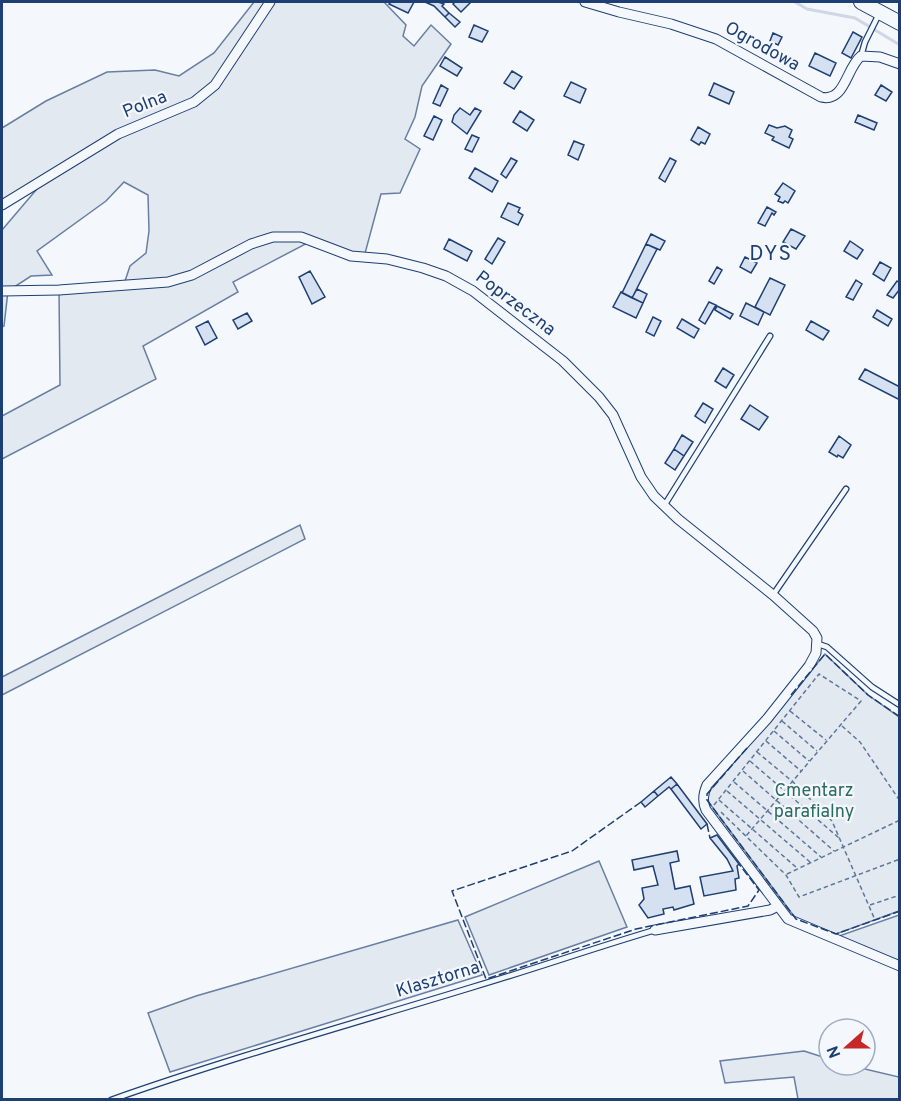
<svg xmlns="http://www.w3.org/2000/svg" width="901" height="1101" font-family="Overpass,sans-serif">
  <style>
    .green { fill: #e3e9f0; stroke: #687fa3; stroke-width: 1.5 }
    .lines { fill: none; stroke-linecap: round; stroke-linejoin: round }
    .stream { stroke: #cfd7e4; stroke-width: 3 }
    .building { fill: #d5e0f0; stroke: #1d3f73; stroke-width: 1.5 }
    .lane-casing { stroke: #1d3f73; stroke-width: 7 }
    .street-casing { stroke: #1d3f73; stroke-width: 11 }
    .secondary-casing { stroke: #1d3f73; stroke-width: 16 }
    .path { stroke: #5e769c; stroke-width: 1.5; stroke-dasharray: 4.5 3; stroke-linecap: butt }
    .lane { stroke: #f4f7fb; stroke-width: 4.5 }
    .street { stroke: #f4f7fb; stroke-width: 9 }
    .secondary { stroke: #f4f7fb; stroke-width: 14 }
    .fence { stroke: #1d3f73; stroke-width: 1.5; stroke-dasharray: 8 3; stroke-linecap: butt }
    .labels { text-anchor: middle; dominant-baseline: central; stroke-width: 4.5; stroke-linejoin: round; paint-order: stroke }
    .street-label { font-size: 18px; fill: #1d3f73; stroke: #f4f7fb }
    .park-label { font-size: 18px; fill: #2c6c60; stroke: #f4f7fb }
    .quarter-label { font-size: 21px; letter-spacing: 1.5px; fill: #1d3f73; stroke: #f4f7fb }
  </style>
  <rect width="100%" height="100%" fill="#f4f7fb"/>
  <!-- green -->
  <path class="green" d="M254 2H384L406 25 403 36 414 46 431 25 451 44 422 86 415 117 405 139 420 149 400 193 381 194 364 257 313 240 233 282 238 292 143 346 156 379 2 459V416L60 385 59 290 124 284 130 266 146 253 149 231 148 195 124 182 106 201 37 251 52 275 31 276 8 291 4 326 2 327V230L48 176 2 205V128L46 101 107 72 155 70 179 76 214 53Z
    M300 525 305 539 2 695V677Z
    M825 654 868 695 899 717V911L836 934 796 919 707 800V794Z
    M599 861 627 927 489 975 465 917Z
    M899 915V961L839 936Z
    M458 920 482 975 170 1072 148 1013 196 996Z
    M804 1051 829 1059V1065H848L899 1077V1099H798L794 1077 725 1083 720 1061Z"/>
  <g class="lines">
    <!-- stream -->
    <path class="stream" d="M795 2 807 9 855 18 900 45"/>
  </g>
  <!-- building -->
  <path class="building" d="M391 2H414L408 13 389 4Z
    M425 2H438L444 4 442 6 449 13 445 17 434 6Z
    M455 2H471L461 12 453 4Z
    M449 13 460 22 455 27 445 17Z
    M474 25 488 31 482 42 469 37Z
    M853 32 862 37 851 58 842 53Z
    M773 33 782 37 778 45 770 41Z
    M815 53 836 63 830 76 809 66Z
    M445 57 462 68 457 76 440 66Z
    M512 71 522 77 514 89 504 83Z
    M571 82 586 89 580 103 564 96Z
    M714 83 734 92 729 104 709 95Z
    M441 85 448 89 440 106 433 103Z
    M881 85 892 92 886 101 875 95Z
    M460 108 470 115 475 108 481 111 467 134 452 122 454 115Z
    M520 111 534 120 527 131 513 122Z
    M858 115 877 123 874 130 855 122Z
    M434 116 442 120 433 140 424 136Z
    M769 125 777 128 785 126 792 130 789 137 793 139 789 148 772 140 774 137 765 133Z
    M698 127 710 134 705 144 701 142 699 145 691 140Z
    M472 135 479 138 472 152 465 149Z
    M574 141 584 145 578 160 568 155Z
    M511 158 517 161 506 178 501 174Z
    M670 158 676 161 665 182 659 178Z
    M475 168 498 181 492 192 469 178Z
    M783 183 795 191 788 203 785 201 783 203 778 201 780 197 775 194Z
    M508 203 520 208 518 212 523 215 518 225 501 217Z
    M767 207 776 212 774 215 772 213 765 226 758 223Z
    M791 229 805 236 796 249 783 242Z
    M651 234 665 241 660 250 646 244Z
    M498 238 505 242 492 264 485 259Z
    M449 239 472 251 467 261 444 249Z
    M850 241 863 250 857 259 844 251Z
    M646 244 657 249 632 298 622 293Z
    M745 257 757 263 751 273 740 267Z
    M880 262 891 268 884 281 873 274Z
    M717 267 722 270 714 284 709 281Z
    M310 271 325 297 312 304 299 277Z
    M770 278 785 285 770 315 755 307Z
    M856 280 862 284 853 300 846 297Z
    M897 281 900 283V289L893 298 887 295Z
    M637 289 647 294 643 303 632 298Z
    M621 292 643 303 636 318 613 307Z
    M709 302 716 305 705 324 699 320Z
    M746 303 764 312 758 325 740 316Z
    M717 306 733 314 730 319 715 310Z
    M877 310 892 319 888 326 873 317Z
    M247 313 252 321 238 329 233 320Z
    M653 317 661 321 654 336 646 332Z
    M682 319 699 329 694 338 677 328Z
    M208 321 217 338 205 345 196 327Z
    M811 321 829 331 823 340 806 330Z
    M723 368 734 375 726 388 715 381Z
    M865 369 900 387V400L859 379Z
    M703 403 713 409 705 423 695 416Z
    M750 405 768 417 759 430 741 419Z
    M682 435 693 442 684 456 674 449Z
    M839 436 851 445 843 458 838 455 837 457 829 452Z
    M674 449 684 456 675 470 665 463Z
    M671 777 677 784 671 789 669 787 658 796 654 791Z
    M677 784 707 824 701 829 671 789Z
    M654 791 658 796 645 807 641 802Z
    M717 835 739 864 737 866 739 878 735 879 736 890 704 896 700 877 733 871 727 859 710 838Z
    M677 851 679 861 670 863 675 889 690 886 694 904 674 910 673 907 663 909 664 914 648 918 639 905 644 899 642 888 658 885 653 866 634 870 632 860Z"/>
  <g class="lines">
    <!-- lane casing -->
    <g class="lane-casing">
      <path id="lane" d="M861 56 865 42 879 14
        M664 506 770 336
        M773 595 846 489
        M818 644 827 647 872 687 900 705
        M111 1100C230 1058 352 1024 473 987 534 969 594 948 655 930"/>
    </g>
    <!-- street casing -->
    <g class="street-casing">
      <path id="street" d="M585 2 619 12 671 24 716 39 821 97C845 103 846 68 861 56L880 57 900 64
        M2 205 118 134 194 102 215 85 270 2
        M2 291 59 290 168 282 192 275 251 244 273 237H301L351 256 387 259 423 268 446 276 473 291 563 361 599 397 613 415 641 477 654 496 678 519 773 595 813 631 817 638 816 653 809 666 767 719 707 785C703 794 702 801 706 810L788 919 900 966
        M655 930 770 910 778 906"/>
    </g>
    <!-- secondary casing -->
    <g class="secondary-casing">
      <path id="secondary" d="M861 2 900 23"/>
    </g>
    <!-- path -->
    <path class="path" d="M790 711 826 740
      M782 721 817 751
      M842 726 860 742 900 801
      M774 731 809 761
      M766 741 801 771
      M757 752 793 782 832 821 875 920
      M750 761 839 838
      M743 771 834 851
      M734 782 821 857
      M727 791 810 862
      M719 800 797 868
      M714 805 819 674 861 701 746 836
      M721 812 786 875 799 897 900 859
      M787 874 900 820
      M870 905 900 895"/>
    <!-- lane -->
    <use href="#lane" class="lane"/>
    <!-- street -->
    <use href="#street" class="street"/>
    <!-- secondary -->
    <use href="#secondary" class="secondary"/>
    <!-- fence -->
    <path class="fence" d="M791 695 825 654 868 695 900 717
      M747 748 707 794V800L796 919 836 934 900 911
      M641 802 572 851 452 891 486 979 636 929 748 906 759 890 739 864
      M707 824 710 838"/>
  </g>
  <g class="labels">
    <!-- street labels -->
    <g class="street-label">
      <text transform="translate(762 47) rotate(29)">Ogrodowa</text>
      <text transform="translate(145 105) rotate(-22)">Polna</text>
      <text transform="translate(515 304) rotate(37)">Poprzeczna</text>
      <text transform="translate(438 980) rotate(-17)">Klasztorna</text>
    </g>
    <!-- park labels -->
    <g class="park-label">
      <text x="814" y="791">Cmentarz<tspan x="814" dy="21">parafialny</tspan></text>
    </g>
    <!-- quarter labels -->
    <g class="quarter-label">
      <text x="771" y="254">DYS</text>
    </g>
  </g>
  <!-- border -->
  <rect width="901" height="1101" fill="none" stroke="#1d3f73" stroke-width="6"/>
  <!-- north arrow -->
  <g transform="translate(847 1047) rotate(249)"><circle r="28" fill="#f4f7fb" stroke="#9eadc5" stroke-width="1.5"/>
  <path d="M0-4.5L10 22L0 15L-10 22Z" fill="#c62828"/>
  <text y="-9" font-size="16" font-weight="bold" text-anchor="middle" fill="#1d3f73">N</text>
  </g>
</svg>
